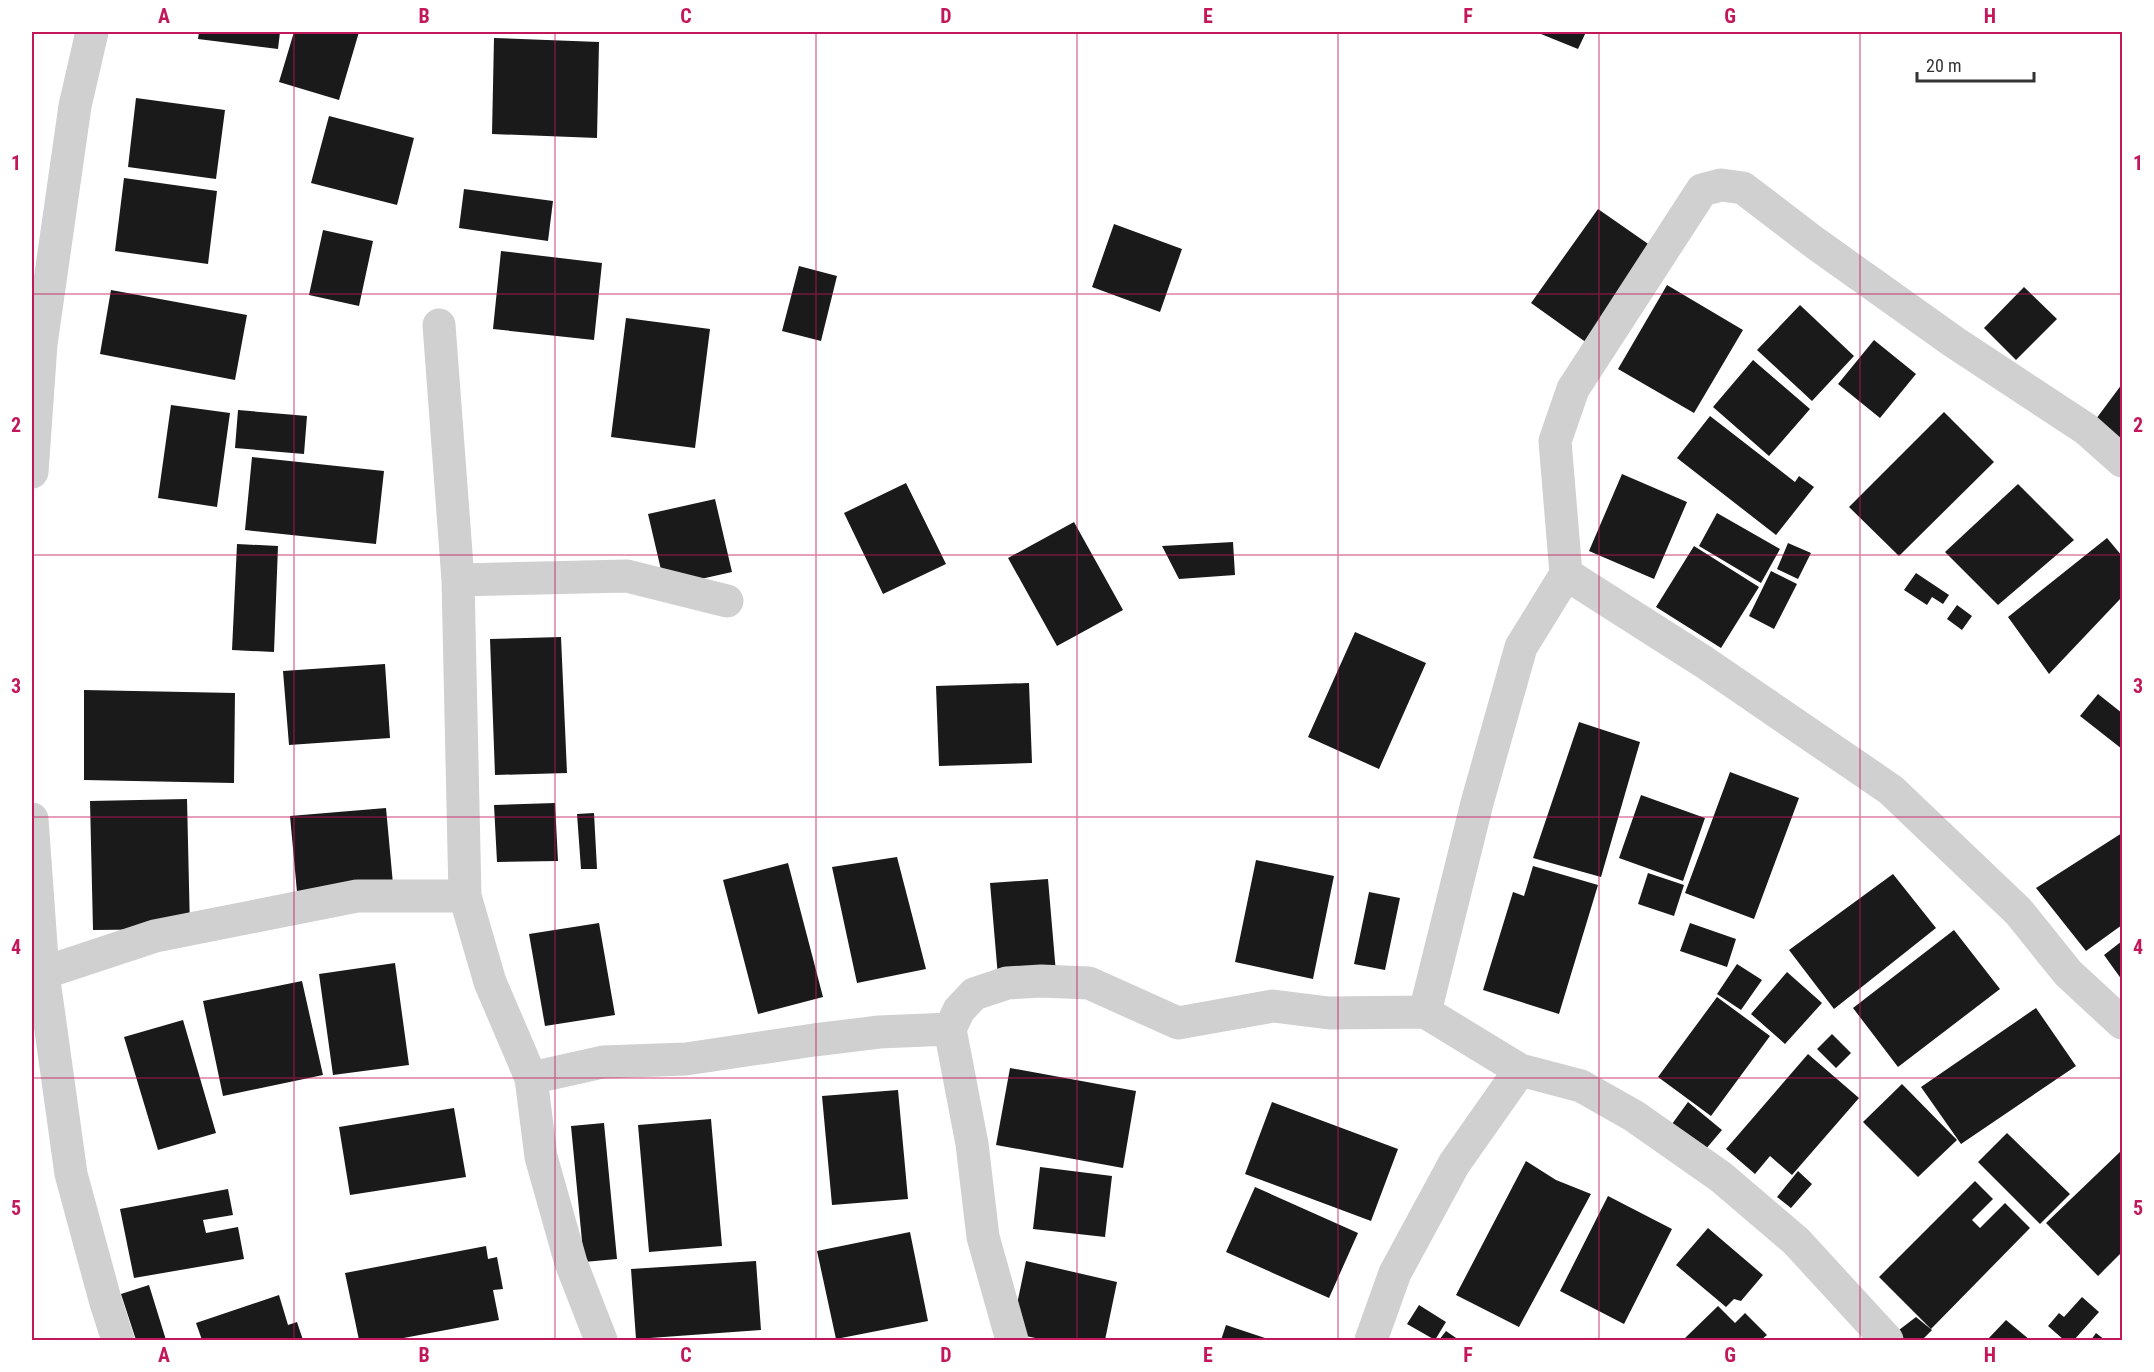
<svg xmlns="http://www.w3.org/2000/svg" width="2154" height="1372" font-family="'Roboto Condensed',sans-serif">
  <style>
    .building { fill: #1a1a1a }
    .lines { fill: none; stroke-linecap: round; stroke-linejoin: round }
    .street { stroke: #d0d0d0; stroke-width: 33 }
    .grid { fill: none; stroke: #c2185b; stroke-width: 1.5; stroke-opacity: 0.55 }
    .neatline { fill: none; stroke: #c2185b; stroke-width: 2 }
    .grid-label { font-size: 20px; text-anchor: middle; font-weight: bold; fill: #c2185b }
  </style>
  <rect width="100%" height="100%" fill="#fff"/>
  <!-- building -->
  <path class="building" d="M199 32H280L278 49 198 39Z
    M294 32H359L339 100 279 82Z
    M1536 32H1586L1578 49Z
    M494 38 599 42 597 138 492 134Z
    M136 98 225 110 216 179 128 167Z
    M329 116 414 138 397 205 311 183Z
    M124 178 217 191 208 264 115 251Z
    M464 189 553 201 548 241 459 228Z
    M1598 209 1654 248 1587 343 1531 303Z
    M1114 224 1182 249 1160 312 1092 287Z
    M323 230 373 241 359 306 309 295Z
    M501 251 602 263 594 340 493 329Z
    M799 266 837 276 821 341 782 331Z
    M1667 285 1743 330 1694 413 1618 369Z
    M2024 287 2057 319 2016 360 1984 328Z
    M111 290 247 315 235 380 100 354Z
    M1800 305 1854 356 1812 401 1757 350Z
    M626 318 710 329 695 448 611 437Z
    M1874 340 1916 374 1880 418 1838 384Z
    M1753 360 1810 409 1769 456 1713 407Z
    M2122 384V446L2093 423Z
    M171 405 230 413 217 507 158 498Z
    M238 410 307 416 304 454 235 448Z
    M1944 412 1994 462 1899 556 1849 507Z
    M1710 416 1795 482 1799 476 1814 487 1776 535 1677 458Z
    M252 457 384 471 376 544 245 530Z
    M1622 474 1687 502 1654 579 1589 551Z
    M906 483 946 564 883 594 844 513Z
    M2018 484 2074 540 1998 605 1945 552Z
    M715 499 732 572 665 587 648 514Z
    M1717 513 1780 549 1761 583 1699 546Z
    M1074 522 1123 610 1057 646 1008 558Z
    M2107 538 2122 556V597L2049 674 2008 617Z
    M1233 542 1235 575 1179 579 1162 546Z
    M1788 543 1811 553 1798 579 1777 569Z
    M237 544 278 546 274 652 232 650Z
    M1694 546 1759 587 1721 648 1656 607Z
    M1771 571 1797 584 1774 629 1749 616Z
    M1916 573 1949 595 1943 604 1932 597 1927 605 1904 590Z
    M1957 605 1972 616 1962 630 1947 619Z
    M1355 632 1426 663 1379 769 1308 737Z
    M561 637 567 773 495 775 490 639Z
    M385 664 390 738 289 745 283 671Z
    M1029 683 1032 763 939 766 936 686Z
    M84 690 235 693 234 783 84 780Z
    M2098 694 2122 713V749L2080 716Z
    M1579 722 1640 742 1601 877 1533 858Z
    M1730 772 1799 798 1754 919 1685 893Z
    M1641 795 1705 818 1683 881 1619 858Z
    M187 799 190 929 93 930 90 801Z
    M555 803 558 861 497 862 494 805Z
    M386 808 393 884 297 892 290 816Z
    M594 813 597 869H581L577 814Z
    M2122 833V925L2086 951 2036 888Z
    M897 857 926 969 857 983 832 867Z
    M1256 860 1334 876 1313 979 1235 962Z
    M788 863 823 997 758 1014 723 880Z
    M1533 866 1598 885 1559 1014 1483 990 1513 892 1524 896Z
    M1648 873 1684 885 1674 916 1638 904Z
    M1893 874 1936 928 1834 1009 1789 950Z
    M1048 879 1056 973 998 977 990 883Z
    M1369 892 1400 898 1385 970 1354 964Z
    M599 923 615 1015 545 1026 529 934Z
    M1690 923 1736 939 1727 967 1680 951Z
    M1954 930 2000 989 1898 1067 1853 1008Z
    M2122 941V980L2104 955Z
    M395 963 409 1065 333 1075 319 974Z
    M1737 964 1762 980 1741 1010 1717 994Z
    M1787 972 1822 1003 1785 1044 1751 1014Z
    M302 981 323 1075 223 1096 203 1001Z
    M1717 997 1770 1036 1711 1116 1658 1077Z
    M2036 1008 2076 1066 1961 1144 1921 1087Z
    M183 1020 216 1133 158 1150 124 1037Z
    M1832 1034 1851 1053 1836 1068 1817 1049Z
    M1808 1054 1859 1098 1792 1175 1770 1156 1755 1174 1726 1149Z
    M1010 1068 1136 1091 1123 1168 996 1145Z
    M1902 1084 1957 1140 1918 1177 1863 1122Z
    M898 1090 908 1199 832 1205 822 1096Z
    M1272 1102 1398 1149 1371 1221 1245 1174Z
    M1688 1102 1722 1130 1705 1150 1672 1124Z
    M454 1108 466 1177 350 1195 339 1127Z
    M711 1119 722 1246 649 1252 638 1125Z
    M604 1123 617 1259 584 1262 571 1126Z
    M2007 1133 2070 1194 2040 1224 1978 1162Z
    M2122 1150V1252L2098 1276 2046 1223Z
    M1526 1161 1556 1180 1591 1194 1519 1327 1456 1295Z
    M1040 1167 1112 1176 1105 1237 1033 1229Z
    M1798 1171 1812 1184 1791 1208 1777 1197Z
    M1975 1181 1993 1199 1972 1220 1980 1228 2005 1203 2030 1228 1931 1329 1879 1277Z
    M1255 1187 1358 1233 1329 1298 1226 1252Z
    M228 1189 233 1215 203 1220 206 1233 238 1227 244 1259 134 1278 120 1209Z
    M1608 1196 1672 1229 1624 1324 1560 1291Z
    M1708 1228 1763 1275 1741 1301 1734 1299 1726 1307 1676 1265Z
    M910 1232 928 1321 836 1339 817 1251Z
    M486 1246 488 1259 497 1257 503 1289 493 1290 499 1320 393 1340H359L345 1273Z
    M756 1261 761 1330 636 1339 631 1269Z
    M1026 1261 1117 1282 1105 1340H1045L1011 1333Z
    M149 1285 166 1340H136L121 1294Z
    M279 1295 288 1325 297 1322 303 1340H202L196 1323Z
    M2082 1297 2099 1312 2074 1340H2064L2048 1326 2059 1313 2064 1317Z
    M1419 1305 1446 1322 1435 1340 1407 1324Z
    M1718 1306 1735 1323 1745 1313 1767 1335 1761 1340H1683Z
    M1916 1317 1932 1330 1922 1340H1902L1895 1333Z
    M2006 1320 2030 1340H1987Z
    M1226 1325 1271 1340H1221Z
    M1446 1331 1459 1340H1439Z
    M2096 1333 2105 1340H2091Z"/>
  <g class="lines">
    <!-- street -->
    <path class="street" d="M439 325 458 580 465 896 490 982 531 1078 541 1157 571 1263 601 1340
      M32 472 41 344 75 106 92 32
      M1566 574 1704 662 1891 790 2018 911 2068 973 2122 1023
      M458 580 627 576 727 601
      M32 819 43 973 71 1174 106 1303 118 1340
      M43 973 155 936 357 896H465
      M1425 1012 1477 803 1521 647 1566 574 1555 441 1573 389 1702 190 1721 185 1743 188 1815 243 1954 342 2086 429 2122 461
      M531 1078 603 1062 686 1059 814 1040 879 1032 950 1029
      M1012 1340 983 1237 972 1144 950 1029 959 1010 974 994 1007 983 1041 981 1089 983 1178 1023 1273 1006 1329 1013 1425 1012 1520 1070 1581 1086 1634 1116 1721 1177 1796 1241 1887 1340
      M1371 1340 1395 1273 1454 1164 1520 1070"/>
  </g>
  <!-- grid -->
  <path class="grid" d="M294 32V1340M555 32V1340M816 32V1340M1077 32V1340M1338 32V1340M1599 32V1340M1860 32V1340M32 294H2122M32 555H2122M32 817H2122M32 1078H2122"/>
  <!-- border -->
  <rect width="2154" height="1372" fill="none" stroke="#ffffff" stroke-width="66"/>
  <!-- scale -->
  <path d="M1917 72v9h117v-9" fill="none" stroke="#333333" stroke-width="3"/>
  <text x="1926" y="72" font-size="18" fill="#333333" stroke="#ffffff" stroke-width="4.5" paint-order="stroke">20 m</text>
  <rect x="33" y="33" width="2088" height="1306" class="neatline"/>
  <g class="grid-label">
    <text x="164" y="23">A</text>
    <text x="424" y="23">B</text>
    <text x="686" y="23">C</text>
    <text x="946" y="23">D</text>
    <text x="1208" y="23">E</text>
    <text x="1468" y="23">F</text>
    <text x="1730" y="23">G</text>
    <text x="1990" y="23">H</text>
    <text x="16" y="170">1</text>
    <text x="2138" y="170">1</text>
    <text x="16" y="432">2</text>
    <text x="2138" y="432">2</text>
    <text x="16" y="693">3</text>
    <text x="2138" y="693">3</text>
    <text x="16" y="954">4</text>
    <text x="2138" y="954">4</text>
    <text x="16" y="1215">5</text>
    <text x="2138" y="1215">5</text>
    <text x="164" y="1362">A</text>
    <text x="424" y="1362">B</text>
    <text x="686" y="1362">C</text>
    <text x="946" y="1362">D</text>
    <text x="1208" y="1362">E</text>
    <text x="1468" y="1362">F</text>
    <text x="1730" y="1362">G</text>
    <text x="1990" y="1362">H</text>
  </g>
</svg>
